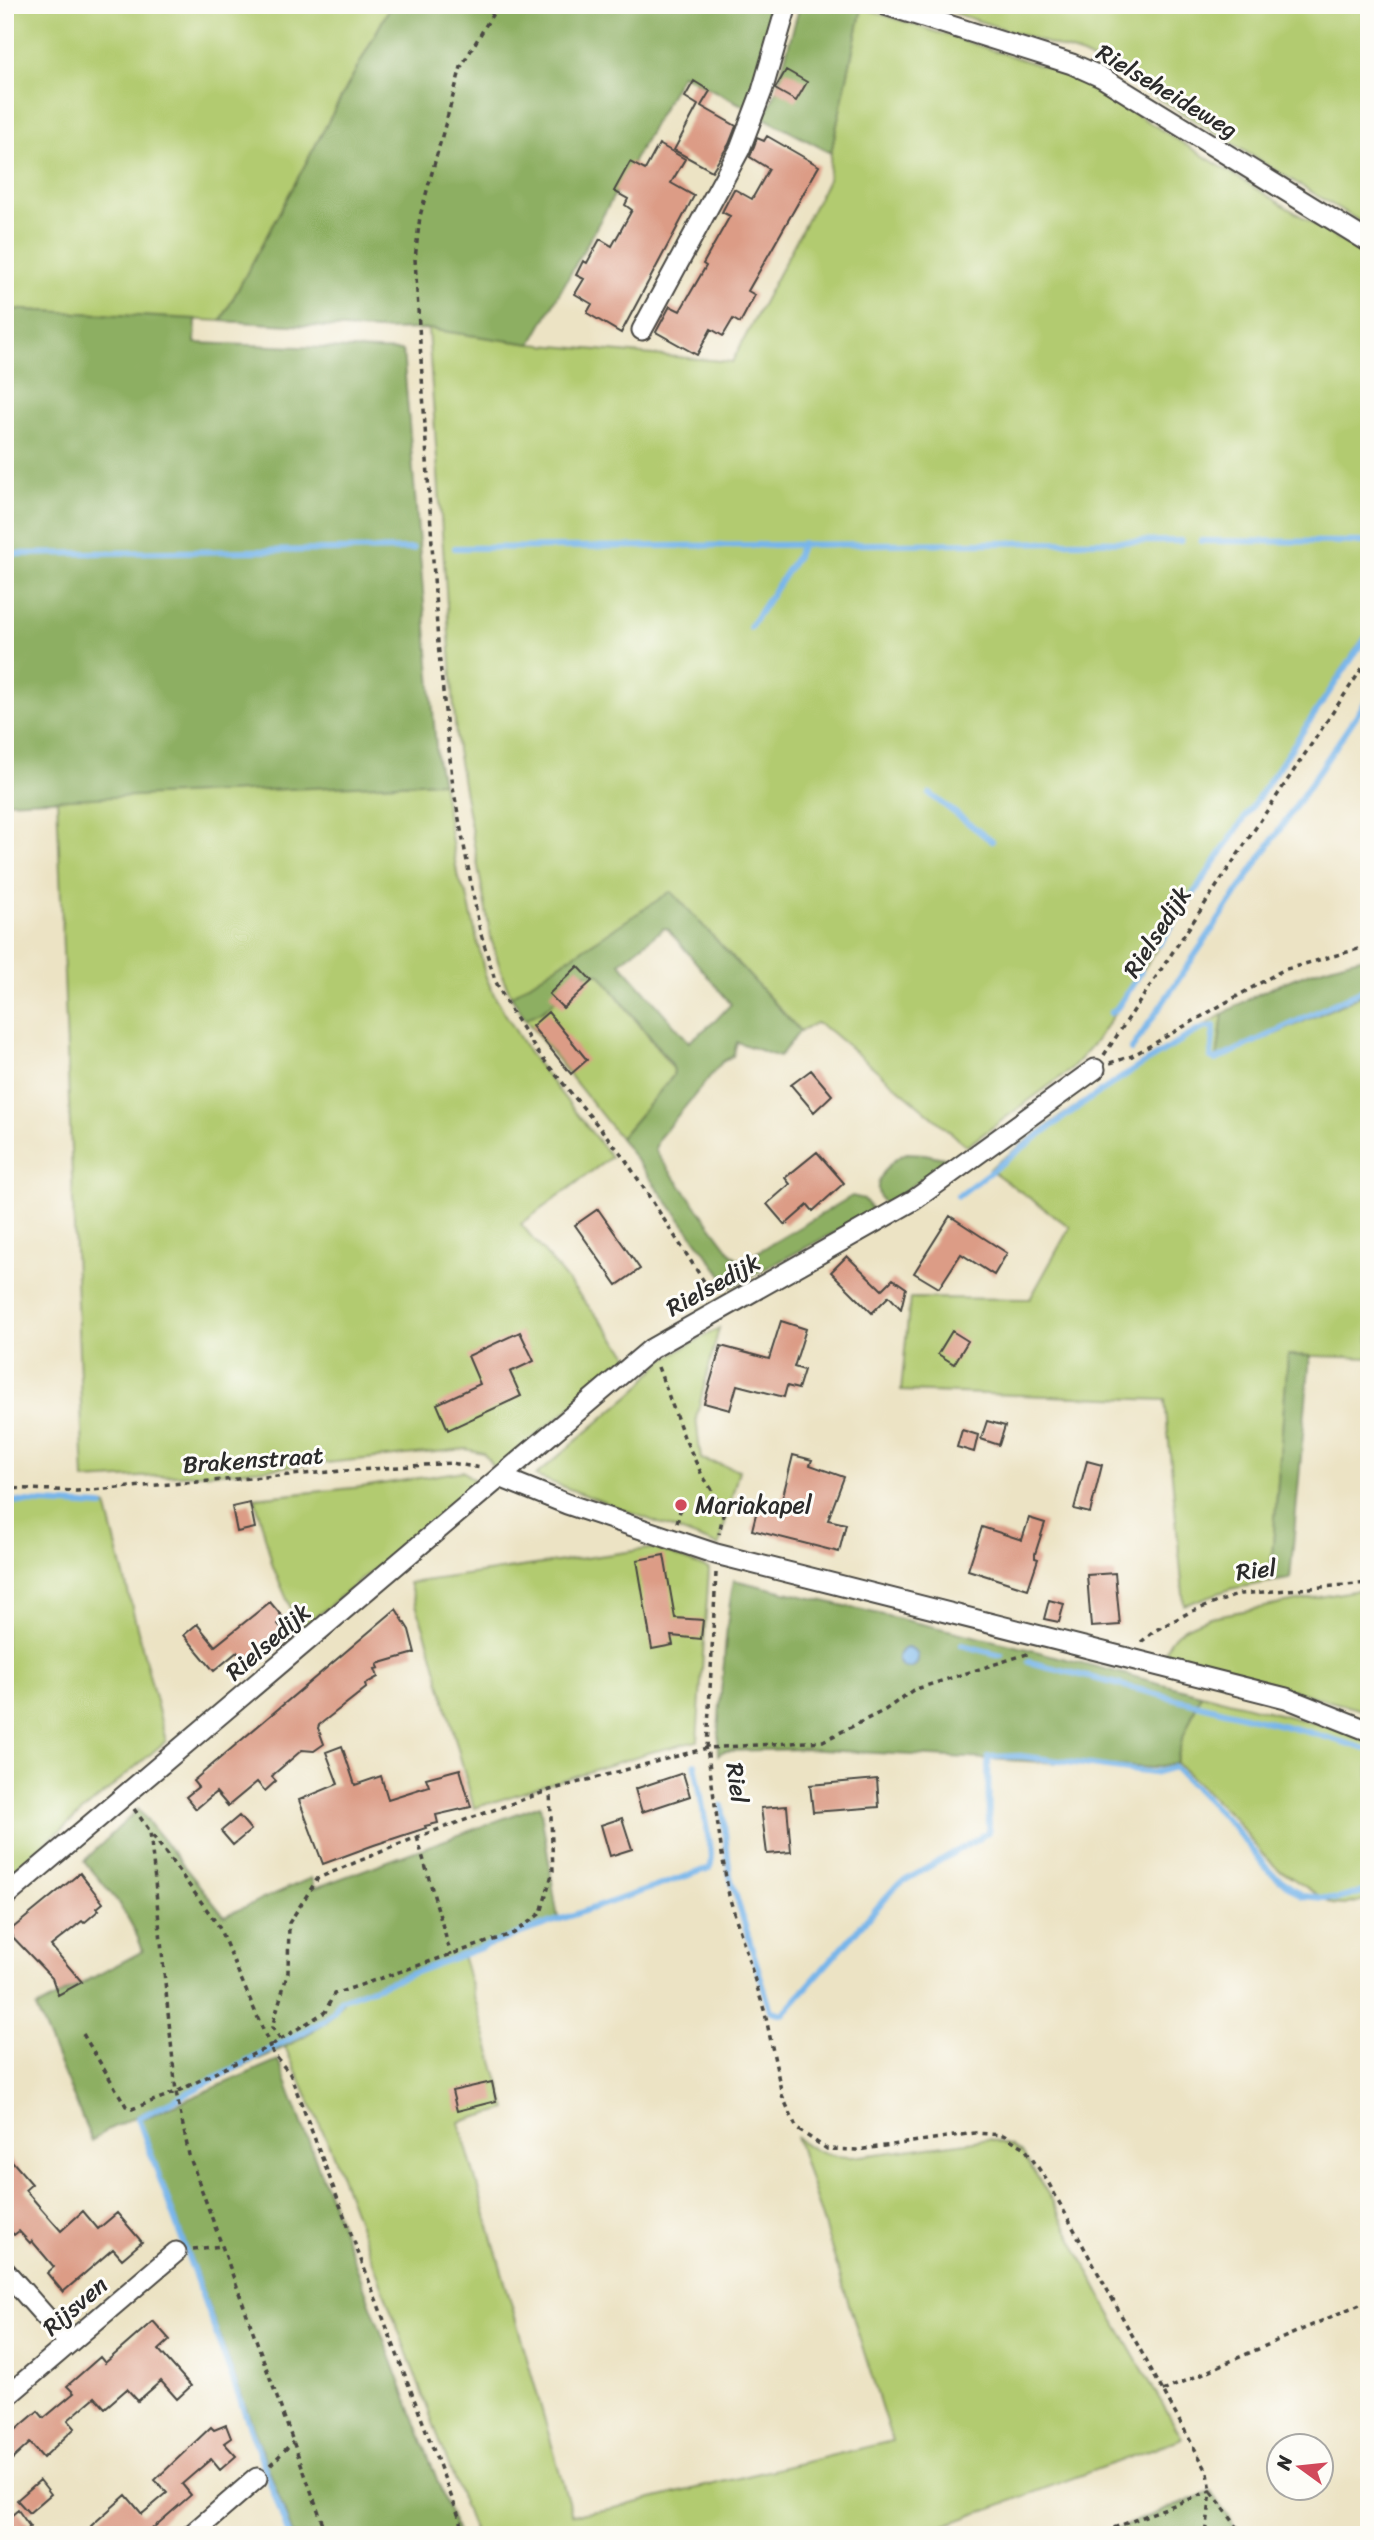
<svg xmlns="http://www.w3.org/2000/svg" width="1374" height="2540" font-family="Sriracha,sans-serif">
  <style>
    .green { fill: #b2cb70; stroke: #6e7b4e; stroke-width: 2 }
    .forest { fill: #8daf62; stroke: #5c6d46; stroke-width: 2; fill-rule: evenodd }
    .water { fill: #77b5ea; stroke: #51708a; stroke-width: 2 }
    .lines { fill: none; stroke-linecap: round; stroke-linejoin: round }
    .stream { stroke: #77b5ea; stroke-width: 6 }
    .building { fill: #dc9c86 }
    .minor-casing { stroke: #484742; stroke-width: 23 }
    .path { stroke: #484742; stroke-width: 3.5; stroke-dasharray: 5 5; stroke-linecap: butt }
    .minor { stroke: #fff; stroke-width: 19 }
    .poi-dot { fill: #d1495b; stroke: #fdfcf7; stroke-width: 2.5 }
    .labels { text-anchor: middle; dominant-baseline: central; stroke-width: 6; stroke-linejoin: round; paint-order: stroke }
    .street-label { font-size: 24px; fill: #2b2b2b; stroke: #fdfcf7 }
    .poi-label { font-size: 24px; fill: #2b2b2b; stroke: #fdfcf7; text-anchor: start }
  </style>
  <rect width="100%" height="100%" fill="#fdfcf7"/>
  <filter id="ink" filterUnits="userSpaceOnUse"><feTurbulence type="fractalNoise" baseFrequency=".0143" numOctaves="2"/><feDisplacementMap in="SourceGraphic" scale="14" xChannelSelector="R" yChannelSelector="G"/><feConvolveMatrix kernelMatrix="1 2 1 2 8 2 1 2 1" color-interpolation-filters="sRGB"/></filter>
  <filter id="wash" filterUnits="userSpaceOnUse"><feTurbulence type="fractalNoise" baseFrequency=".00686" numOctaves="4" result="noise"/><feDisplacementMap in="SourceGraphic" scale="28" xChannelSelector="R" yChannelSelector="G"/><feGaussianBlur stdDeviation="1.57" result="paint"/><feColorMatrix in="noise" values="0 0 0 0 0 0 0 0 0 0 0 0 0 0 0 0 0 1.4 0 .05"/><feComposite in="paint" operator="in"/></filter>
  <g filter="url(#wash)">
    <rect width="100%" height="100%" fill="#ece3c4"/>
    <!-- green -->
    <path class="green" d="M5 5H391L221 321 5 309Z
      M930 5H1369V227L1103 65 1083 55Z
      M862 8 1054 70 1095 89 1369 258V629L1096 1041 1069 1071 967 1146 830 1031 816 1023 800 1031 673 893H670L511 996 503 978 491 938 457 751 428 329 531 344 732 362 828 180 831 153Z
      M442 782 458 879 467 895 485 975 495 997 529 1053 611 1157 521 1224 631 1358 495 1469 483 1453 466 1449 234 1472 84 1480 57 798Z
      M578 973 600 974 674 1070 673 1076 620 1138 525 1019 541 1011Z
      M1369 992V1358L1288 1355 1270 1582 1230 1589 1184 1605 1165 1400 901 1391 910 1298 1030 1299 1070 1227 989 1169 1061 1116 1223 1014 1217 1060Z
      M719 1328 696 1418 701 1459 739 1470 719 1546 535 1476 636 1390 663 1360Z
      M463 1471 474 1480V1487L300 1630 273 1567 255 1498 362 1487Z
      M5 1503 106 1505 166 1741 5 1877Z
      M655 1548 709 1569 697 1741 647 1753 474 1808 432 1653 409 1583Z
      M1369 1588V1712L1168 1656 1165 1652C1173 1630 1189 1625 1210 1617Z
      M1201 1694 1333 1728 1369 1740V1899L1345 1905 1332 1904 1278 1869 1263 1855 1233 1817 1176 1763 1182 1740Z
      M462 1955 507 2109 459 2122 572 2515 615 2508 892 2441 796 2136C812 2153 830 2157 853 2157L990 2139 1012 2146 1023 2154 1053 2202 1109 2311 1182 2438 918 2535H475L330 2147 285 2047 326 2023 346 1998Z"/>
    <!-- forest -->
    <path class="forest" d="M391 5H778L755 86 746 107 682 74 531 344 428 329 377 330 221 321Z
      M800 5H853L862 8 831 153 764 118 775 94Z
      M5 309 196 319 195 343 403 351 437 759 442 782 5 802Z
      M670 892 673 893 800 1031 779 1057 737 1042 733 1056 722 1062 659 1138 655 1149 660 1158 732 1254 738 1259H746L852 1196 864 1199 874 1212 731 1287 620 1138 673 1076 674 1070 671 1063 600 974 578 973 556 1000 541 1012 525 1019 511 996ZM664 928 668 929 731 1004 716 1020 689 1042 620 963Z
      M1369 956V992L1217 1060 1223 1014C1271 984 1315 968 1369 956Z
      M907 1153 925 1154 949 1159 885 1205C883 1202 880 1199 879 1195 873 1178 893 1158 907 1153Z
      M1288 1355 1310 1356 1290 1579 1270 1582Z
      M734 1580 1016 1646 1201 1694 1182 1740 1176 1763 1152 1768 803 1749 724 1751 718 1755C717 1724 721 1693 724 1662 726 1635 728 1607 734 1580Z
      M540 1805 558 1919 346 1998 326 2023 285 2047 137 2116 107 2130 92 2141 36 2008 143 1951C131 1915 109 1890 84 1861L138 1809 224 1916 311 1878 315 1888Z
      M278 2060 458 2535H293L140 2120Z
      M1211 2492 1240 2535H1101Z"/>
    <!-- water -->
    <path class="water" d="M898 1658a10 10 0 1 1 20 0a10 10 0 1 1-20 0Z"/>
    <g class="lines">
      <!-- stream -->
      <path class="stream" d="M1201 541 1369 542
        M455 548 1181 541
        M5 554 413 549
        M750 627 797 556 802 543
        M930 794 992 841
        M1159 945 1369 633
        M1111 1013 1117 1008 1141 972 1139 965
        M1131 1050 1369 697
        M958 1196C1026 1145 1093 1093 1166 1050 1180 1042 1198 1027 1214 1026L1211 1058 1216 1060 1369 987
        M5 1501 102 1506
        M962 1645 1001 1655
        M1029 1662 1312 1733 1369 1750
        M722 1806 730 1876 771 2011 783 2014 897 1885 978 1839 989 1831 988 1757 1020 1756 1153 1773 1174 1767 1230 1823 1269 1871 1302 1896 1338 1899 1369 1890
        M178 2098 324 2021 334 2011 340 2000 532 1929 710 1868 712 1858 695 1764
        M176 2099 138 2118 289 2535"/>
    </g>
    <g id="blocks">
      <!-- building -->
      <path class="building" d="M786 70 807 82 796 101 775 89Z
        M694 81 710 91 701 106 736 126 729 144 712 171 674 150 698 105 685 97Z
        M767 136 819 166 748 291 755 295 740 323 733 319 723 336 711 329 697 355 656 332 670 306 680 311 706 266 703 264 730 216 722 212 734 189 752 199 769 169 750 157 757 138 764 141Z
        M659 144 685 159 671 183 694 196 621 333 587 313 592 304 575 294 584 279 576 275 583 261 587 263 600 239 612 246 632 210 625 205 628 199 614 191 630 162 645 170Z
        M578 966 592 981 563 1008 549 994Z
        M548 1012 587 1060 571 1074 532 1026Z
        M811 1070 832 1095 814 1112 791 1085Z
        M817 1152 844 1183 813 1211 808 1205 785 1225 767 1204 790 1184 785 1178Z
        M598 1209 640 1269 617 1285 575 1225Z
        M950 1216 1007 1253 994 1275 961 1254 939 1288 914 1273Z
        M847 1256 882 1290 893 1279 906 1288 901 1309 889 1296 872 1313 831 1272Z
        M781 1321 806 1329 794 1367 804 1370 798 1389 787 1386 784 1397 737 1385 730 1410 704 1403 721 1346 769 1359Z
        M952 1331 968 1341 954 1364 938 1354Z
        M520 1332 534 1361 510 1372 521 1396 448 1430 437 1404 480 1384 468 1356Z
        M987 1421 1005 1426 999 1445 981 1439Z
        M962 1430 978 1435 974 1452 957 1447Z
        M793 1455 812 1460 810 1465 844 1477 828 1520 846 1524 839 1552 752 1530 759 1502 780 1508Z
        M1087 1461 1102 1465 1090 1513 1074 1509Z
        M250 1503 255 1528 237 1532 232 1507Z
        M1029 1518 1045 1523 1035 1554V1558L1038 1559 1028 1589 968 1570 982 1527 1022 1540Z
        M664 1555 675 1618 703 1620 701 1639 671 1636 673 1645 652 1649 637 1560Z
        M1115 1573 1120 1625 1091 1627 1087 1575Z
        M1049 1600 1064 1604 1059 1622 1044 1619Z
        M270 1602 285 1620 278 1624 284 1631 245 1662 237 1652 214 1671 184 1635 197 1624 215 1646Z
        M396 1609 409 1630 415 1653 377 1664 379 1668 375 1669 378 1677 365 1684 366 1688 319 1725 318 1728 324 1744 314 1751 302 1750 274 1774 272 1777 276 1781 265 1791 257 1782 228 1806 216 1792 196 1809 186 1797 198 1787 193 1781Z
        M342 1746 355 1785 381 1776 388 1799 429 1786 426 1778 460 1769 471 1807 436 1815 438 1823 425 1826 426 1828 374 1845 323 1864 299 1800 338 1784 326 1752Z
        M683 1773 690 1796 642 1812 635 1789Z
        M877 1779 879 1807 813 1812 810 1785Z
        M787 1806 791 1852 767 1854 761 1808Z
        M239 1816 251 1830 233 1845 221 1831Z
        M622 1818 632 1849 610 1856 601 1825Z
        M80 1873 103 1903 97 1908 99 1910 84 1923 82 1921 51 1946 82 1982 58 1995 52 1978 8 1932Z
        M492 2082 496 2101 457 2111 452 2091Z
        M5 2153 32 2184 25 2190 61 2231 83 2211 98 2229 117 2213 142 2242 122 2259 113 2249 63 2292 47 2273 54 2267 32 2241 30 2243 19 2231 14 2235 5 2225Z
        M153 2321 170 2340 159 2350 191 2386 177 2399 161 2381 138 2401 127 2389 105 2408 95 2397 68 2420 75 2428 43 2458 30 2443 5 2466V2439L38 2411 44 2418 74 2393 67 2386 100 2357 105 2363Z
        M226 2425 231 2438 224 2443 236 2456 220 2470 211 2459 182 2484 191 2495 145 2535H98L91 2526 126 2495 142 2514 167 2493 155 2480 211 2427 214 2430Z
        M40 2480 51 2494 29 2513 17 2500Z
        M18 2510 30 2527 22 2535H5V2521Z"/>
    </g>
  </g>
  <g filter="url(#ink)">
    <use href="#blocks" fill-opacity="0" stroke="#484742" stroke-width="2"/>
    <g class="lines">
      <!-- minor casing -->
      <g class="minor-casing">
        <path id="minor" d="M885 5 1072 64 1101 77 1369 242
          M642 330 740 149 762 91 787 5
          M500 1477 567 1504 716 1554 1286 1698 1369 1731
          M5 1897 651 1349 914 1200 1095 1069
          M5 2271 69 2343
          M5 2398 176 2252
          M191 2535 257 2478"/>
      </g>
      <!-- path -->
      <path class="path" d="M498 5 461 67 420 216 415 259 438 644 453 787 480 931 495 980 509 1008 538 1053 623 1156 705 1283 709 1297
        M1104 1055 1369 658
        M1110 1063 1132 1056 1283 970 1369 946
        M658 1367 684 1437 702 1475 714 1493 723 1515 719 1534
        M5 1488 77 1491 451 1463 481 1468
        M677 1523 681 1507
        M716 1573 707 1748 722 1854 729 1896 765 2013 782 2095 797 2129 827 2149 857 2150 975 2133 1003 2135 1024 2147 1048 2182 1208 2473 1211 2491 1243 2535
        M1141 1642 1156 1630 1190 1612 1240 1594 1369 1583
        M134 1809 150 1831 176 2092 189 2155 327 2535
        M417 1837 451 1955
        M83 2034 126 2106 132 2109 176 2092 270 2046 218 1925 151 1833
        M280 2039 272 2027 288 1972 289 1923 318 1878 417 1837 550 1790 707 1748 823 1741 885 1710 913 1690 1030 1653
        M193 2249 222 2246
        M1163 2391 1369 2300
        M270 2465 293 2442
        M466 2535 290 2074 273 2053 270 2046 325 2012 334 1994 514 1933 541 1913 553 1871 550 1790
        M1095 2535 1211 2491 1206 2535"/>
      <!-- minor -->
      <use href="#minor" class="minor"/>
    </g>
  </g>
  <!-- markers -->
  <circle class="poi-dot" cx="681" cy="1505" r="7"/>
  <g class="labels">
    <!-- street labels -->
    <g class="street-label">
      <text transform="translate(1167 91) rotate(31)">Rielseheideweg</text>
      <text transform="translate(1157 932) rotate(-57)">Rielsedijk</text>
      <text transform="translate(713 1285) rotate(-29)">Rielsedijk</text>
      <text transform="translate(253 1460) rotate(-4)">Brakenstraat</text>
      <text transform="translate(1256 1570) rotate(-7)">Riel</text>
      <text transform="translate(268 1642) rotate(-41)">Rielsedijk</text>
      <text transform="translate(737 1783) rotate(82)">Riel</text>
      <text transform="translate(75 2306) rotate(-41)">Rijsven</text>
    </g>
    <!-- poi labels -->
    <g class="poi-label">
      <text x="695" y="1505">Mariakapel</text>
    </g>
  </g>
  <!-- margin -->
  <rect width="1374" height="2540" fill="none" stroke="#fdfcf7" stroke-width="28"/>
  <!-- north arrow -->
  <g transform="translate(1300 2467) rotate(285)"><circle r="33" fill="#fdfcf7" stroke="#a9a8a5" stroke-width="2"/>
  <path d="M0-5L12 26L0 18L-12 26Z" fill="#d1495b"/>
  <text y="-10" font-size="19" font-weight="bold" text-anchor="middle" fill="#2b2b2b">N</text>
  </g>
</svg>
